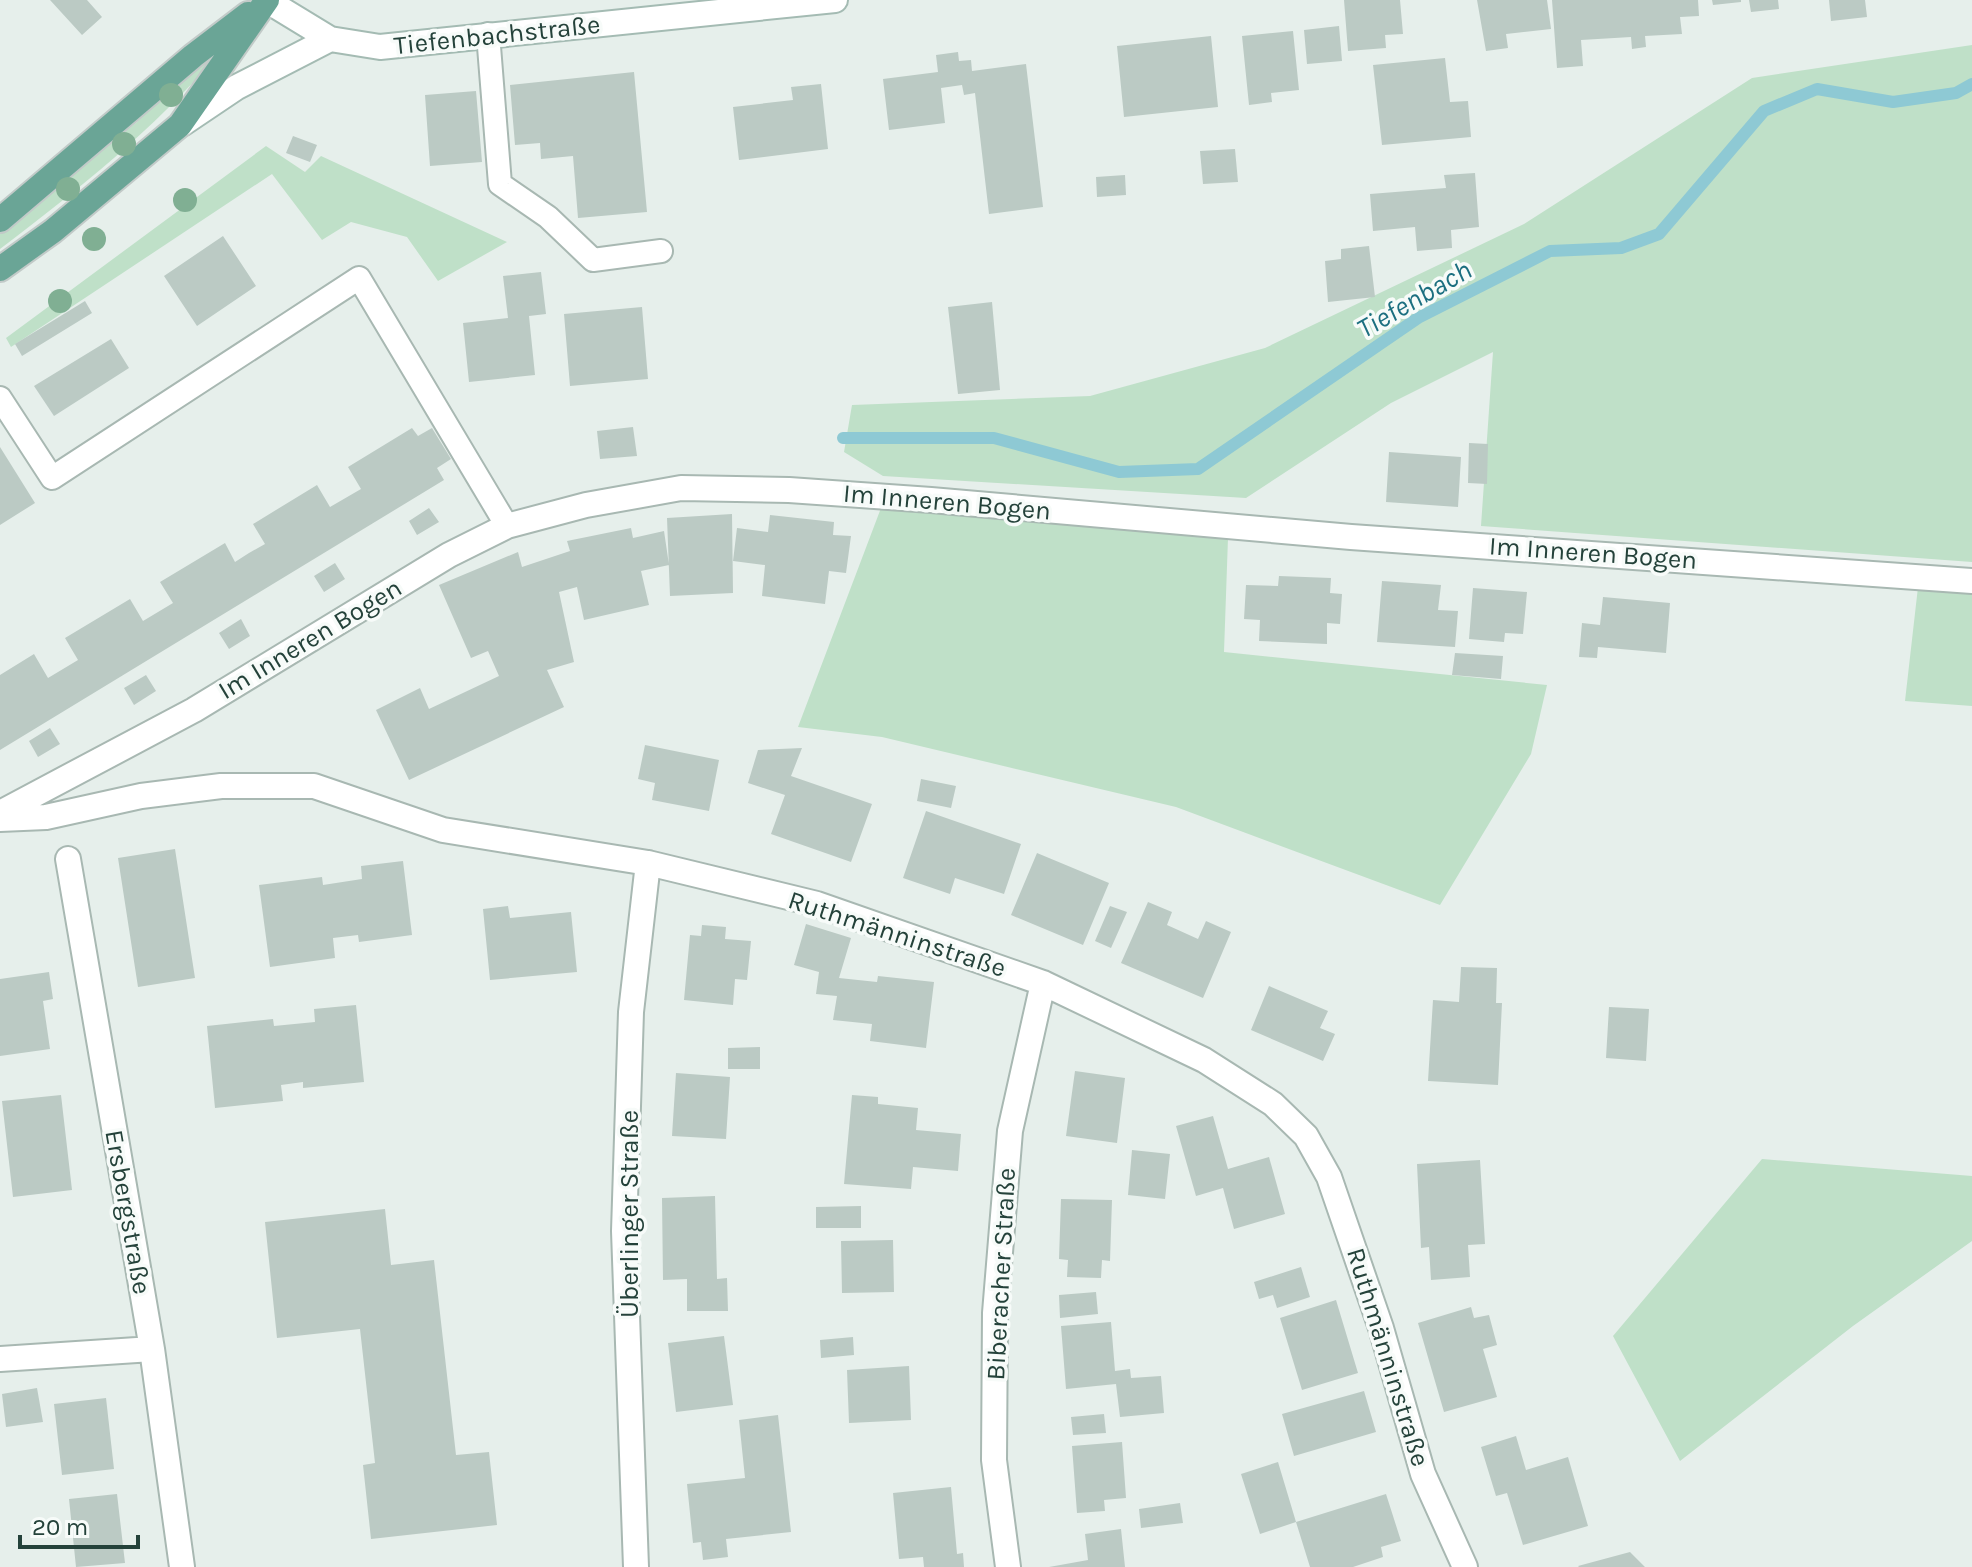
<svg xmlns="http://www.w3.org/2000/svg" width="1972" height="1567" font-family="Karla,sans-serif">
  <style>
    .green { fill: #bfe0c8 }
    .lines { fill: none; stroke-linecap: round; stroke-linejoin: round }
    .stream { stroke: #8ec9d4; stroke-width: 12 }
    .building { fill: #bbcac4 }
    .lane-casing { stroke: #a8b8b2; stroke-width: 26 }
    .street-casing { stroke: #a8b8b2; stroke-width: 28 }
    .secondary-casing { stroke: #a4bbb3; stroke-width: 28 }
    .primary-casing { stroke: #c2cac8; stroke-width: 28 }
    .lane { stroke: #fff; stroke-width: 22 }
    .street { stroke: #fff; stroke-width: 24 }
    .secondary { stroke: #fff; stroke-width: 24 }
    .primary { stroke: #6aa596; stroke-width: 24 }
    .tree { fill: #80af93 }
    .labels { text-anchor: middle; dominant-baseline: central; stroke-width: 7; stroke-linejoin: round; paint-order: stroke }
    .street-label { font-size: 26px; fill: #24423a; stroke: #f7fbf9 }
    .water-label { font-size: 28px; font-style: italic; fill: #1c6f80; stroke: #f7fbf9 }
  </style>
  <rect width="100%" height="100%" fill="#e6efeb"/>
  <!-- green -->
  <path class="green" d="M1972 45V562L1481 526 1493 352 1391 403 1246 498 883 476 844 452 852 405 1090 396 1265 348 1524 224 1752 78Z
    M207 50 217 56C153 130 78 190 0 249V234L137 122Z
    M266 146 305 172 321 156 507 242 438 281 407 237 351 222 322 240 272 174 11 347 6 338Z
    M881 508 1228 538 1224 652 1547 685 1531 754 1440 905 1176 807 882 737 798 727Z
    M1918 587 1972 591V706L1905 701Z
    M1762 1159 1972 1176V1241L1853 1326 1680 1461 1613 1336Z"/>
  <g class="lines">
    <!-- stream -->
    <path class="stream" d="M843 438H994L1119 472 1198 469 1418 318 1550 251 1621 248 1659 234 1764 111 1817 89 1893 102 1956 93 1972 84"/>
  </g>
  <!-- building -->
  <path class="building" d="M50 0H87L102 17 82 35Z
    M1344 0H1400L1403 34 1385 35 1386 48 1348 51Z
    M1477 0H1547L1551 29 1506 34 1508 48 1486 51Z
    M1552 0H1698L1699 16 1680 17 1682 34 1645 36 1646 47 1632 49 1631 37 1581 40 1583 66 1557 68Z
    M1712 0H1741V2L1713 5Z
    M1749 0H1778L1779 9 1751 12Z
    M1829 0H1865L1867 17 1831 21Z
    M1339 26 1342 61 1307 64 1304 30Z
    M1293 31 1299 90 1271 93 1272 102 1249 105 1242 36Z
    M1211 36 1218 107 1124 117 1117 46Z
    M958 52 959 61 971 60 972 71 1026 64 1043 207 989 214 975 93 964 95 962 85 941 88 945 123 889 130 883 79 938 72 936 55Z
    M1445 58 1450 102 1468 101 1471 137 1382 145 1373 65Z
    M634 72 647 212 578 218 573 156 541 159 540 143 515 145 510 85Z
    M821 84 828 149 739 160 733 107 793 100 791 87Z
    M476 91 482 162 430 166 425 95Z
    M293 136 317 145 310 162 286 153Z
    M1235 149 1238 182 1203 184 1200 151Z
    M1475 173 1479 227 1451 230 1452 248 1417 251 1415 227 1373 231 1370 194 1446 188 1444 175Z
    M1125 175 1126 195 1097 197 1096 177Z
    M223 236 256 286 197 326 164 276Z
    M1369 246 1375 297 1328 302 1325 261 1341 259V249Z
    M541 272 546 314 529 316 535 375 469 382 463 323 508 318 503 276Z
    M85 301 92 313 22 356 15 344Z
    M992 302 1000 390 958 394 948 307Z
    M642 307 648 379 570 386 564 314Z
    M111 339 129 368 54 416 34 386Z
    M633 427 637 456 600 459 597 431Z
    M412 428 418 436 432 428 451 459 437 468 444 480 0 750V675L34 654 48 678 78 660 65 638 130 599 143 621 173 603 160 582 225 543 235 562 249 553 265 544 253 524 317 485 330 507 361 489 348 467Z
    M1469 443 1488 444 1487 484 1468 483Z
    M0 447 35 503 0 525Z
    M1389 452 1461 457 1458 507 1386 502Z
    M429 508 439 522 417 535 409 521Z
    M732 514 733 593 670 596 667 518Z
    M770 515 834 522 833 535 851 536 846 573 829 571 825 604 762 596 765 565 733 561 737 528 768 532Z
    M631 528 633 538 664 531 669 565 641 571 649 605 584 620 577 587 559 592 574 662 547 670 564 707 409 780 376 710 420 688 429 709 499 676 488 651 471 658 439 585 518 552 522 567 570 551 567 541Z
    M335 563 345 579 324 592 314 576Z
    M1279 576 1331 578 1330 593 1342 594 1340 624 1327 623V644L1259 641 1260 620 1244 619 1246 585 1278 586Z
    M1382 581 1441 585 1438 610 1458 611 1455 647 1377 642Z
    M1473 588 1527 592 1523 634 1505 633 1504 642 1469 639Z
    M1603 597 1670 603 1666 653 1598 647 1597 658 1579 657 1582 623 1600 625Z
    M241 619 250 636 229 649 219 633Z
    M1455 653 1503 656 1501 679 1452 675Z
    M146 675 156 691 134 705 124 688Z
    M50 728 60 744 38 757 29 741Z
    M645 745 719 760 709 811 652 800 655 783 638 779Z
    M802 748 791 776 872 804 851 862 771 834 785 795 748 783 758 750Z
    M921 779 956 786 951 808 917 801Z
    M926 811 1021 844 1004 894 955 878 950 894 903 878Z
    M175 849 195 978 138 987 118 858Z
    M1037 853 1109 883 1083 945 1011 915Z
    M403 861 412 935 359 942 358 935 333 938 335 958 270 967 259 885 322 877 323 885 362 879 361 866Z
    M1148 902 1172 912 1167 925 1198 939 1206 921 1231 932 1203 998 1121 963Z
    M508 906 510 918 571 912 577 972 490 980 483 909Z
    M1110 906 1127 912 1111 948 1095 941Z
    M806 924 851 938 839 978 877 982 878 976 934 982 926 1048 870 1041 872 1024 833 1020 837 996 816 994 819 972 794 965Z
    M702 925 726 927 725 939 751 941 747 980 735 979 733 1005 684 1000 690 935 701 936Z
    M1461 967 1497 968 1496 1003H1502L1498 1085 1428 1081 1433 1000 1459 1002Z
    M49 972 53 999 43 1001 50 1049 0 1056V979Z
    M1269 986 1328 1011 1320 1028 1335 1034 1323 1061 1251 1030Z
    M356 1005 364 1082 303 1088V1082L281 1085 283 1101 215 1108 207 1026 273 1019 274 1026 315 1022 314 1009Z
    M1609 1007 1649 1009 1646 1061 1606 1058Z
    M760 1047V1069H728V1048Z
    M1075 1071 1125 1078 1117 1143 1066 1136Z
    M676 1073 730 1077 726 1139 672 1136Z
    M61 1095 72 1190 13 1197 2 1101Z
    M852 1095 878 1097V1104L918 1108 916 1130 961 1134 958 1171 913 1167 911 1189 844 1184Z
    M1213 1116 1228 1169 1269 1157 1285 1214 1234 1229 1223 1188 1196 1196 1176 1126Z
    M1132 1150 1170 1154 1165 1199 1128 1195Z
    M1480 1160 1485 1244 1468 1245 1470 1277 1431 1280 1429 1247 1421 1248 1417 1164Z
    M715 1196 717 1279 727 1278 728 1311H687V1279L663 1280 662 1198Z
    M1061 1199 1112 1200 1110 1261 1102 1260 1101 1278 1067 1277 1068 1260 1059 1259Z
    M861 1206V1228H816V1207Z
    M385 1209 391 1265 434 1260 456 1455 489 1452 497 1525 371 1539 363 1465 375 1463 360 1329 277 1338 265 1222Z
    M893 1240 894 1292 842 1293 841 1241Z
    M1301 1267 1310 1297 1277 1308 1273 1295 1259 1299 1254 1282Z
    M1096 1292 1098 1314 1060 1318 1059 1295Z
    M1336 1300 1358 1373 1302 1390 1280 1318Z
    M1471 1307 1474 1318 1489 1315 1497 1345 1483 1349 1497 1397 1444 1412 1418 1323Z
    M1111 1322 1115 1371 1130 1369 1131 1378 1161 1376 1164 1413 1120 1417 1116 1384 1066 1389 1061 1326Z
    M724 1336 733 1405 676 1412 668 1343Z
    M853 1337 854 1355 821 1358 820 1340Z
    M909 1366 911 1420 849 1423 847 1370Z
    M37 1388 43 1422 6 1427 2 1394Z
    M1364 1391 1376 1432 1294 1456 1282 1414Z
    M106 1398 114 1469 62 1475 54 1404Z
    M1104 1414 1106 1433 1073 1435 1071 1417Z
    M778 1415 791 1532 726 1539 728 1557 703 1560 701 1542 693 1543 687 1484 745 1478 739 1420Z
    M1516 1436 1526 1470 1568 1457 1588 1526 1523 1545 1507 1493 1496 1496 1481 1447Z
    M1122 1442 1126 1498 1104 1500 1105 1511 1077 1513 1072 1446Z
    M1278 1462 1296 1522 1260 1534 1241 1474Z
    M951 1487 957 1554 963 1553 964 1567H924L923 1557 899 1559 893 1493Z
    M117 1494 125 1563 76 1567 69 1499Z
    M1386 1494 1401 1541 1381 1547 1383 1557 1353 1567H1310L1296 1522Z
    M1180 1503 1183 1523 1141 1528 1139 1509Z
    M1121 1529 1125 1567H1049L1088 1560 1085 1534Z
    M1630 1552 1645 1567H1579L1578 1566Z"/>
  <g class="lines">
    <!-- lane casing -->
    <g class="lane-casing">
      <path id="lane" d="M488 34 500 184 548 217 593 260 661 251
        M0 398 52 478 359 278 507 526"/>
    </g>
    <!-- street casing -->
    <g class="street-casing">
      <path id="street" d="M0 813 194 710 449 555 507 526 586 505 681 488 789 490 931 500 1351 537 1972 581
        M0 819 46 817 141 796 221 786H314L443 830 648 863 817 904 1043 983 1204 1060 1273 1104 1306 1136 1329 1177 1381 1328 1423 1474 1465 1567
        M68 859 152 1349 182 1567
        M0 1359 152 1349
        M636 1567 624 1231 631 1012 648 863
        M1008 1567 994 1460 995 1313 1010 1131 1043 983"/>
    </g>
    <!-- secondary casing -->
    <g class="secondary-casing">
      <path id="secondary" d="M266 0 330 39 380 47 835 0
        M182 124 237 87 330 39"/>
    </g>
    <!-- primary casing -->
    <g class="primary-casing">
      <path id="primary" d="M0 220 193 56 248 14
        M0 269 53 231 180 125 267 0"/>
    </g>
    <!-- lane -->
    <use href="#lane" class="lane"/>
    <!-- street -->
    <use href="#street" class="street"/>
    <!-- secondary -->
    <use href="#secondary" class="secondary"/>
    <!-- primary -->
    <use href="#primary" class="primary"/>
  </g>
  <!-- trees -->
  <g class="tree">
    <circle cx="171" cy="95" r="12"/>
    <circle cx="124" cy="144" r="12"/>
    <circle cx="68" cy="189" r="12"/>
    <circle cx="185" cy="200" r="12"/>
    <circle cx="94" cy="239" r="12"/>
    <circle cx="60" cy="301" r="12"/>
  </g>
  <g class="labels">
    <!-- street labels -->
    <g class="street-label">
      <text transform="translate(497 35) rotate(-6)">Tiefenbachstraße</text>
      <text transform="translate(947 502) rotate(5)">Im Inneren Bogen</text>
      <text transform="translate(1593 553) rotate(4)">Im Inneren Bogen</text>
      <text transform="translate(310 639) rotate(-31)">Im Inneren Bogen</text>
      <text transform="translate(897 934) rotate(18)">Ruthmänninstraße</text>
      <text transform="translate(128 1212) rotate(80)">Ersbergstraße</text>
      <text transform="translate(629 1214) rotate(-90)">Überlinger Straße</text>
      <text transform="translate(1001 1274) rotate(-87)">Biberacher Straße</text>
      <text transform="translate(1388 1357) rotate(73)">Ruthmänninstraße</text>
    </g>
    <!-- water labels -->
    <g class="water-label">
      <text transform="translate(1414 299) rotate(-30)">Tiefenbach</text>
    </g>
  </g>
  <!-- scale -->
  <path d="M20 1535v12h118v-12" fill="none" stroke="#24423a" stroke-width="4"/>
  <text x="32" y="1535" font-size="24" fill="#24423a" stroke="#f7fbf9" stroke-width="6" paint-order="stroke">20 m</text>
</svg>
